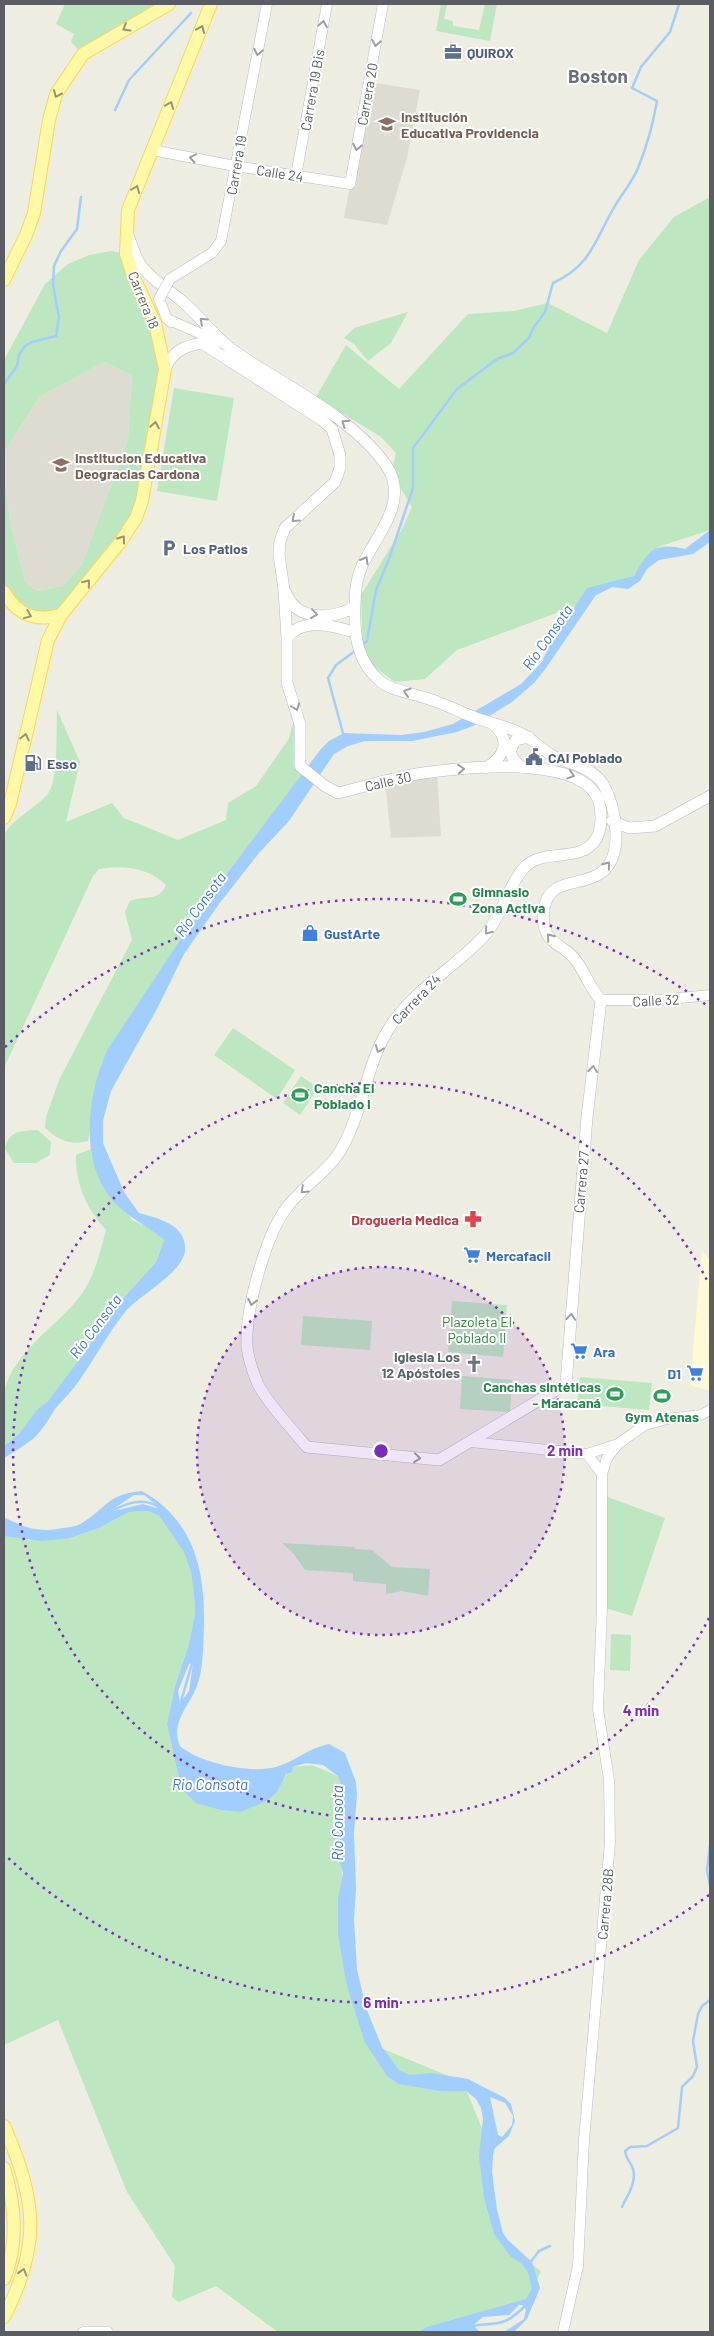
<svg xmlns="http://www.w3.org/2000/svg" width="714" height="2336" font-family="Barlow,sans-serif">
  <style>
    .commercial { fill: #fff9d6 }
    .education { fill: #dedcd1 }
    .green { fill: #bde7c0 }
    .water { fill: #a1ceff; fill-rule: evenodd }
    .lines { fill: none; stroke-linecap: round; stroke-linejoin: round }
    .stream { stroke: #a1ceff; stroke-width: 2.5 }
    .tertiary-casing { stroke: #babcc2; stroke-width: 11 }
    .secondary-casing { stroke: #b8bbc1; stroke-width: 12 }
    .primary-casing { stroke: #f9d851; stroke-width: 14 }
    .tertiary { stroke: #fff; stroke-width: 10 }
    .secondary { stroke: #fff; stroke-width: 11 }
    .primary { stroke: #fff8a6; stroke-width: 12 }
    .tertiary-bridge-casing { stroke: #babcc2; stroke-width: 11; stroke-linecap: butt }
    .tertiary-bridge { stroke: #fff; stroke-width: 10 }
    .oneway { stroke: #9c9ea2 }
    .oneway2 { stroke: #94947b }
    .ring { fill: none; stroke: #7b2cbf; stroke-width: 2.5; stroke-dasharray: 2.5 5 }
    .labels { text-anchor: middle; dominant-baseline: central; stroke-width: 4; stroke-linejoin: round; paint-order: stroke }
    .service-label { font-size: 14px; font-weight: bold; fill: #4e5e75; stroke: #fff; text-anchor: start }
    .street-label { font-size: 14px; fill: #5a5e64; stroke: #fff }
    .education-label { font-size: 14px; font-weight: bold; fill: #785e54; stroke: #fff; text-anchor: start }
    .leisure-label { font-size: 14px; font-weight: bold; fill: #27864d; stroke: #fff; text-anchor: start }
    .shop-label { font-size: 14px; font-weight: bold; fill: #366cbe; stroke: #fff; text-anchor: start }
    .health-label { font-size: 14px; font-weight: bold; fill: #be3a42; stroke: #fff; text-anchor: end }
    .park-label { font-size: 14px; fill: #30863b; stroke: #fff }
    .worship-label { font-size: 14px; font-weight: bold; fill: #5b616d; stroke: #fff; text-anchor: end }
    .water-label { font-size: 15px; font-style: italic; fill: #3d76c9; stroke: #fff }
    .district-label { font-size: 19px; font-weight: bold; fill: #6b7076; stroke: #fff }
    .centre { fill: #7b2cbf; stroke: #fff; stroke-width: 2.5 }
    .ring-label { font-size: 15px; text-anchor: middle; font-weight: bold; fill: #7b2cbf; stroke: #fff; stroke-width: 4; stroke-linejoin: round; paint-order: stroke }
  </style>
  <rect width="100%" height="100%" fill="#eeede2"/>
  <!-- commercial -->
  <path class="commercial" d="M702 1251 710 1260V1391L690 1385Z"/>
  <!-- education -->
  <path class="education" d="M369 82 420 90 407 158 387 225 344 218Z
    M104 362 132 376 128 439 82 564 63 586 37 591 25 582 10 521 4 478V453L39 397Z
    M437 771 441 836 391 838 385 781Z"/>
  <!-- green -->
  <path class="green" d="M65 4H169L83 54 71 42 74 34 56 24Z
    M441 4H447L444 19 453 21V26L479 30 485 4H497L490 41 436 31Z
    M710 197V530L658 547 634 576 575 606 457 650 425 679 395 682 363 659 361 595 402 529 412 507 391 473 396 453 381 437 316 397 346 345 399 389 468 314 514 311 548 303 607 333 639 260 674 217Z
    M111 251 126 254 162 355 142 501 61 615 33 618 4 592V478L10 521 25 582 37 591 63 586 82 564 128 439 132 376 104 362 39 397 4 453V360L45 284 68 264 89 255Z
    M408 312 391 343 368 361 354 344 344 338 354 328Z
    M174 388 234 398 217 501 157 491Z
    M57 710 80 762 66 822 112 803 124 818 178 840 226 820 228 803 256 786 288 740 296 715 303 773 203 905 107 1050 100 1067 88 1141C71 1146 58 1140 45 1128L46 1117 59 1080 132 940 125 912 130 901C145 895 159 902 166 885 147 867 124 865 99 869L93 876 4 1068V834C15 817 34 809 47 795 59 782 56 728 57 710Z
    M233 1028 295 1070 277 1099 214 1055Z
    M301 1076 318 1088 300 1115 283 1103Z
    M38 1130 51 1142 50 1155 36 1163H14L5 1149C8 1130 22 1131 38 1130Z
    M91 1149V1154L132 1220 152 1229 164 1240 156 1262 108 1315 87 1349 48 1401 16 1437 4 1446C4 1429 0 1408 4 1392 13 1353 53 1329 77 1300 94 1280 99 1256 106 1230 87 1209 75 1184 76 1155Z
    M452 1301 507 1305 503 1357 448 1352Z
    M303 1316 372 1321 370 1350 301 1345Z
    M462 1376 512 1380 510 1412 460 1409Z
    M580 1377 652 1383 649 1410 577 1404Z
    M602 1495 665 1518 632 1616 602 1607Z
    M148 1511 159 1516 175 1539 189 1555 194 1595 195 1613 189 1644 175 1686 167 1724 181 1788 268 1800 292 1767 312 1765 338 1776 342 1789C341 1872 339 1960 364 2041L463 2082 490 2148 498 2240 541 2271 528 2300 436 2332H278L216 2286 179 2302 172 2297 175 2266 127 2192 58 2020 4 2045V1536H16L28 1540 70 1538 99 1528 129 1512Z
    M282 1543 355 1547V1549L372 1550 392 1567 430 1569 428 1596 402 1591 386 1594V1584L353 1581V1573L305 1570 293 1553Z
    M611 1634 631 1635 630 1671 610 1670Z"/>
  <!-- water -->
  <path class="water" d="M710 530V542L693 554 659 560 647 569 640 581 628 589 612 587 596 595 546 668 535 682 512 702 473 726 457 732 412 741H365L348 746 334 754 289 821 259 853 219 904 184 954 158 1007 111 1091 103 1121V1143L124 1192 139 1213C158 1218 187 1225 185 1250 184 1272 141 1294 126 1311 106 1335 92 1365 73 1389 67 1396 61 1402 55 1409 49 1419 43 1429 35 1437 26 1445 14 1452 4 1458V1446L18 1435 37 1410 48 1401 87 1349 108 1315 156 1262 164 1240C148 1226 130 1219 115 1203 78 1163 87 1096 107 1050L203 905 321 749 329 741 344 733 401 735 424 732 453 724 521 684 541 663 551 643 587 588 634 576C649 550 654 542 685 549Z
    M142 1491C194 1520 205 1570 204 1625 203 1645 204 1667 197 1686 189 1707 170 1722 180 1746 199 1763 251 1774 276 1767 296 1761 308 1748 329 1744L345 1753 356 1782 357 1794 354 1833 356 1889 354 1920 357 1969 366 2008 382 2047 399 2070 409 2075 432 2073 468 2079 505 2098 511 2104 515 2121 509 2136 495 2148 493 2155 492 2173 497 2209 503 2233 508 2240 532 2262 540 2288 527 2319 514 2332H504L524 2319 526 2309 522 2305H519L509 2315 483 2317 473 2325 480 2332H419L427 2327 526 2299 532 2289 528 2273 522 2264 510 2256 494 2234 484 2198 479 2156 483 2119 481 2108 476 2099 466 2091H440L399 2084 387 2076 364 2041 346 1982 338 1934V1899L343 1873 336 1848 342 1789 338 1776 323 1765 306 1763 293 1767 292 1772 286 1774 277 1792 268 1800 241 1812 221 1810 196 1803 181 1788 167 1724 175 1686 189 1644 195 1613 194 1595 191 1572 184 1552 159 1516 148 1511 129 1512 99 1528 70 1538 41 1541 4 1536V1517C24 1528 40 1533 63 1528 69 1527 76 1527 82 1523 108 1507 107 1494 142 1491ZM134 1495H144L159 1507 157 1508 143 1504 109 1512ZM193 1663 189 1691 180 1703 178 1691 189 1664ZM490 2097 505 2103 513 2116 512 2125 502 2137 498 2135Z"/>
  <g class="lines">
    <!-- stream -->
    <path class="stream" d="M115 110 129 80 191 13
      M4 384 17 366 19 355 25 346 32 342 56 336 59 317 53 285 54 266 61 251 77 229 81 197
      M361 646 367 641 376 590 389 559 413 488V448L457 389 497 359 513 353 529 338 534 327 545 312 553 283C590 266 594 243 612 211 620 196 632 183 638 168 647 146 653 124 657 101L632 88 641 67 670 32 679 4
      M344 737 328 678 336 665 355 651
      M107 1513C123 1505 143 1495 160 1508
      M180 1705 193 1660
      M347 1823 348 1855
      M710 1845 707 1870 710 1886
      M346 1915 352 1969
      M622 2207C627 2196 637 2182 633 2169 631 2162 626 2160 625 2151L630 2147 647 2146 678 2128 682 2087 693 2076 697 2067 693 2041 698 2014 702 2006 710 2000
      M529 2264 539 2251 550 2246
      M471 2326C499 2322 503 2328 526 2305"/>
    <!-- tertiary casing -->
    <g class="tertiary-casing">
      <path id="tertiary" d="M152 150 235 166 350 184 383 4
        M296 176 327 4
        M170 279 212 253 221 241 267 4
        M159 299 167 319 171 322
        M167 319 222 343
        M601 1000H660L710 995
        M471 1442 587 1454 618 1444 645 1425 667 1419 701 1415 710 1410
        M587 1454 602 1474
        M83 2332H108
        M563 2332 578 2266 584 2140 610 1842 609 1780 598 1709 602 1607V1474L607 1458 618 1444"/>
    </g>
    <!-- secondary casing -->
    <g class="secondary-casing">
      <path id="secondary" d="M127 233C131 242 134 255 140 264 150 279 168 289 182 301 198 315 213 334 230 348 280 384 351 415 386 465 411 502 375 536 361 568 356 580 355 593 355 606 354 636 357 662 381 682 393 691 415 694 429 699 445 704 460 712 476 718 490 723 505 726 518 732 533 738 542 751 555 757 572 764 593 768 603 784 616 806 625 856 601 873 581 887 549 877 544 909 543 916 543 925 546 932 551 944 566 948 574 958 585 971 589 988 601 1000L587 1117 566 1384 439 1460 307 1447C294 1432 263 1398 257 1382 253 1372 248 1357 247 1346 245 1310 266 1233 288 1206 304 1185 330 1171 343 1146 363 1110 366 1066 388 1030 412 990 455 968 485 935 502 916 507 888 523 869 542 846 580 865 596 839 602 829 602 813 599 802 586 757 477 766 439 771 405 774 371 785 338 793L325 786 300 766V724L287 683V638L284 590 279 554 280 541 285 528 335 482 340 468V455L332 429 322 420 202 343C184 346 173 351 165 369
        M286 593C297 622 332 619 355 607
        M287 638C302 617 333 626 354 632
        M486 768C505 756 512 740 492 723
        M523 768C512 760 506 752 516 740L529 737
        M612 821 629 828 655 826 710 796"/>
    </g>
    <!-- primary casing -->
    <g class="primary-casing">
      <path id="primary" d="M4 280 26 235 34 213 49 120 56 94 83 54 169 4
        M4 592C17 615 35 622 61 615
        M4 818 10 804 48 640 61 615 121 541 136 518 142 501 165 369 155 323 134 278 126 254 128 210 211 4
        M4 2126C36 2199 42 2244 4 2317
        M4 2168C15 2203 19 2244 4 2279"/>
    </g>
    <!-- tertiary -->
    <use href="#tertiary" class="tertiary"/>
    <!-- secondary -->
    <use href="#secondary" class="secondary"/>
    <!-- primary -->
    <use href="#primary" class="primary"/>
    <!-- tertiary-bridge casing -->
    <g class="tertiary-bridge-casing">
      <path id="tertiary-bridge" d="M159 299 170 279"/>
    </g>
    <!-- tertiary-bridge -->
    <use href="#tertiary-bridge" class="tertiary-bridge"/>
  </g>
  <!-- one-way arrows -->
  <defs><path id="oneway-chevron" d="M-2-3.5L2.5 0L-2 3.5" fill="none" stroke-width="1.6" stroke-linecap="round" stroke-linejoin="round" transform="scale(1.25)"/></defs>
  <g class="oneway">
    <use href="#oneway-chevron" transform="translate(323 24) rotate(-80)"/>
    <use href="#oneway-chevron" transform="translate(376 43) rotate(100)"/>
    <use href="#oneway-chevron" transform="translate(258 52) rotate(101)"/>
    <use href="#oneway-chevron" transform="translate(357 147) rotate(101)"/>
    <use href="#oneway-chevron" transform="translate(193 158) rotate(-169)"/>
    <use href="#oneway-chevron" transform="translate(203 321) rotate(-137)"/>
    <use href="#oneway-chevron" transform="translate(345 423) rotate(-145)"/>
    <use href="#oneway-chevron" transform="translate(295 519) rotate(138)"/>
    <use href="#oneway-chevron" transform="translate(365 560) rotate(-60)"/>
    <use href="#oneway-chevron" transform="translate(314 614) rotate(7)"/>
    <use href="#oneway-chevron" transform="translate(407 692) rotate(-162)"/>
    <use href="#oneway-chevron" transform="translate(296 707) rotate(69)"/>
    <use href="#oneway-chevron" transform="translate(461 769) rotate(-4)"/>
    <use href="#oneway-chevron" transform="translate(571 775) rotate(18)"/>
    <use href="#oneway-chevron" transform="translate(607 865) rotate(-52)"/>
    <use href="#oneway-chevron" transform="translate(488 931) rotate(129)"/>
    <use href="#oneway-chevron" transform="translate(550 937) rotate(-129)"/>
    <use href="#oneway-chevron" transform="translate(379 1049) rotate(113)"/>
    <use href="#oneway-chevron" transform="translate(593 1069) rotate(-83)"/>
    <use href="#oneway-chevron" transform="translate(304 1190) rotate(136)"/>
    <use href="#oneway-chevron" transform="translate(252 1302) rotate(101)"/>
    <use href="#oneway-chevron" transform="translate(571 1317) rotate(-86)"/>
    <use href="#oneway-chevron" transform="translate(417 1458) rotate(6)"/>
  </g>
  <g class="oneway2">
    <use href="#oneway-chevron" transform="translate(126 28) rotate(149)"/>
    <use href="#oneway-chevron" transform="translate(201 29) rotate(-68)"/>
    <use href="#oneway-chevron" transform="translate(57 94) rotate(114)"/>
    <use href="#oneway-chevron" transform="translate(170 105) rotate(-68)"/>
    <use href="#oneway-chevron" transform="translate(136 189) rotate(-68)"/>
    <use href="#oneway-chevron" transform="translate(155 425) rotate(-81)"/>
    <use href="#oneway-chevron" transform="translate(122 539) rotate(-55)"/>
    <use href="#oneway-chevron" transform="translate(87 583) rotate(-51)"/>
    <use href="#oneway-chevron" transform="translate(28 615) rotate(22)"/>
    <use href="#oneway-chevron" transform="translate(25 737) rotate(-77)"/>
    <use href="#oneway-chevron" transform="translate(23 2272) rotate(-73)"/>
  </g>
  <!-- distance rings -->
  <circle cx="381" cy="1451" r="184" fill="#7b2cbf" fill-opacity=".12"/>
  <g class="ring">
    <circle cx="381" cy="1451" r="184"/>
    <path d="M709 1618A368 368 0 1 1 709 1284"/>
    <path d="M709 1895A552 552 0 0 1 5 1855M5 1047A552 552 0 0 1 709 1007"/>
  </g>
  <!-- icons -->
  <defs>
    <g id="office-bare" transform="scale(1.35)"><path d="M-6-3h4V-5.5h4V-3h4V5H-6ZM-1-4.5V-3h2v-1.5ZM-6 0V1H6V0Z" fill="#5c6f8a" stroke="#fff" stroke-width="2.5" paint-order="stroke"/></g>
    <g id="school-bare" transform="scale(1.35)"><path d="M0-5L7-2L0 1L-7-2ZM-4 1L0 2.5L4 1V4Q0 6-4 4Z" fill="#8d6e63" stroke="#fff" stroke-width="2.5" paint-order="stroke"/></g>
    <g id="parking-bare" transform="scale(1.35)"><path d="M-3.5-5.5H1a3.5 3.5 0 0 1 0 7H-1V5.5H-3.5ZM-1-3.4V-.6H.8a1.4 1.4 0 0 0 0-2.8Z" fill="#5c6f8a" stroke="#fff" stroke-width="2.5" paint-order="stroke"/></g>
    <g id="civic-bare" transform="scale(1.35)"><path d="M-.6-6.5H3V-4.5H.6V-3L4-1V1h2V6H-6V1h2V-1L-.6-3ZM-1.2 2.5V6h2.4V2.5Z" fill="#5c6f8a" stroke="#fff" stroke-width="2.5" paint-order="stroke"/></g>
    <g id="fuel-bare" transform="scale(1.35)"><path d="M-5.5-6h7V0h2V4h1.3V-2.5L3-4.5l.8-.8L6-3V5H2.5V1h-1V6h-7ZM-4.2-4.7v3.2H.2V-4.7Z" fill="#5c6f8a" stroke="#fff" stroke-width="2.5" paint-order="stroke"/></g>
    <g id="stadium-bare" transform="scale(1.35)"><path d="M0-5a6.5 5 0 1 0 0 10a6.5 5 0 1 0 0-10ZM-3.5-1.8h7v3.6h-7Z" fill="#2e9e5b" stroke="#fff" stroke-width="2.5" paint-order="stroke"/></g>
    <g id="shop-bare" transform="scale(1.35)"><path d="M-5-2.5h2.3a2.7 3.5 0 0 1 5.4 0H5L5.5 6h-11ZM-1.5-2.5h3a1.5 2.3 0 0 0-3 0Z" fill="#3f7fe0" stroke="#fff" stroke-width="2.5" paint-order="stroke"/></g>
    <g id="pharmacy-bare" transform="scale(1.35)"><path d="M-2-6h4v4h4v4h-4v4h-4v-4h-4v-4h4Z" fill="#e0444e" stroke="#fff" stroke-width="2.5" paint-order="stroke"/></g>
    <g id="supermarket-bare" transform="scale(1.35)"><path d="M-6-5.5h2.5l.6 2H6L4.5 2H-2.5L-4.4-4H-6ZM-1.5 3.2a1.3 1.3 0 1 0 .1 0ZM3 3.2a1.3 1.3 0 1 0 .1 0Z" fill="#3f7fe0" stroke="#fff" stroke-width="2.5" paint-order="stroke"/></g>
    <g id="church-bare" transform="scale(1.35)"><path d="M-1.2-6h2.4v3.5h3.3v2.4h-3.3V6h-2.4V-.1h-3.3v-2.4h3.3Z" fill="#6b7280" stroke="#fff" stroke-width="2.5" paint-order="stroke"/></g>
  </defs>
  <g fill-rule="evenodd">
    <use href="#office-bare" x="453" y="52"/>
    <use href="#school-bare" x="387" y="124"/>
    <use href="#school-bare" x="61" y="465"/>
    <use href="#parking-bare" x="169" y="548"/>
    <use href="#civic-bare" x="534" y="757"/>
    <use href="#fuel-bare" x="33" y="763"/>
    <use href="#stadium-bare" x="458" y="899"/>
    <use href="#shop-bare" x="310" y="933"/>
    <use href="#stadium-bare" x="300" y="1095"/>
    <use href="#pharmacy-bare" x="473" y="1219"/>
    <use href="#supermarket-bare" x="472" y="1255"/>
    <use href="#supermarket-bare" x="579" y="1351"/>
    <use href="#church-bare" x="474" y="1364"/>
    <use href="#supermarket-bare" x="695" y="1373"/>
    <use href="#stadium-bare" x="615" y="1394"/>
    <use href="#stadium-bare" x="662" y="1396"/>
  </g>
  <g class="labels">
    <!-- service labels -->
    <g class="service-label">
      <text x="467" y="52">QUIROX</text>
      <text x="183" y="548">Los Patios</text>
      <text x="548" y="757">CAI Poblado</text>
      <text x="47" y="763">Esso</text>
    </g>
    <!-- street labels -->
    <g class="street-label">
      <text transform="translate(312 90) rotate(-80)">Carrera 19 Bis</text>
      <text transform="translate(367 94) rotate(-80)">Carrera 20</text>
      <text transform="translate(236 165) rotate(-80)">Carrera 19</text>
      <text transform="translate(280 173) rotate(9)">Calle 24</text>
      <text transform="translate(144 300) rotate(68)">Carrera 18</text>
      <text transform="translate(388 781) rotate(-13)">Calle 30</text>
      <text transform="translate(416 999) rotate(-46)">Carrera 24</text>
      <text transform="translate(656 1000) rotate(-3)">Calle 32</text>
      <text transform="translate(581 1182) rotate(-85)">Carrera 27</text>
      <text transform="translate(605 1904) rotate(-85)">Carrera 28B</text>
    </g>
    <!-- education labels -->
    <g class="education-label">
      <text x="401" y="116">Institución<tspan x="401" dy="16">Educativa Providencia</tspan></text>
      <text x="75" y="457">Institucion Educativa<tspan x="75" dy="16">Deogracias Cardona</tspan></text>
    </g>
    <!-- leisure labels -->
    <g class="leisure-label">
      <text x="472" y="891">Gimnasio<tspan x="472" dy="16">Zona Activa</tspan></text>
      <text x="314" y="1087">Cancha El<tspan x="314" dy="16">Poblado I</tspan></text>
      <text x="601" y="1386" text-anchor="end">Canchas sintéticas<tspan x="601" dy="16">- Maracaná</tspan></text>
      <text x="662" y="1416" text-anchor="middle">Gym Atenas</text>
    </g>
    <!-- shop labels -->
    <g class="shop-label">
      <text x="324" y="933">GustArte</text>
      <text x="486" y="1255">Mercafacil</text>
      <text x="593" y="1351">Ara</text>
      <text x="681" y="1373" text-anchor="end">D1</text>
    </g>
    <!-- health labels -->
    <g class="health-label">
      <text x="459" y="1219">Drogueria Medica</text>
    </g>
    <!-- park labels -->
    <g class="park-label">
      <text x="477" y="1321">Plazoleta El<tspan x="477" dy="16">Poblado II</tspan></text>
    </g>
    <!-- worship labels -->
    <g class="worship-label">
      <text x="460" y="1356">Iglesia Los<tspan x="460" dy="16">12 Apóstoles</tspan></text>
    </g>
    <!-- water labels -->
    <g class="water-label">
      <text transform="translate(547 637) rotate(-55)">Río Consota</text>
      <text transform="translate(200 904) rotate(-54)">Río Consota</text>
      <text transform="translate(95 1326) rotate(-53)">Río Consota</text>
      <text x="210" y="1784">Rio Consota</text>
      <text transform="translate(337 1823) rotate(-90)">Río Consota</text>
    </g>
    <!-- district labels -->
    <g class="district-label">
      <text x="598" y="75">Boston</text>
    </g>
  </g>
  <circle cx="381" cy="1451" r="8" class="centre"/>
  <g class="ring-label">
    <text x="565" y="1456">2 min</text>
    <text x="641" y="1716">4 min</text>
    <text x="381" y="2008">6 min</text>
  </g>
  <!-- border -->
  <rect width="714" height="2336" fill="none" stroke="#5a5e64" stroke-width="10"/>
</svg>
